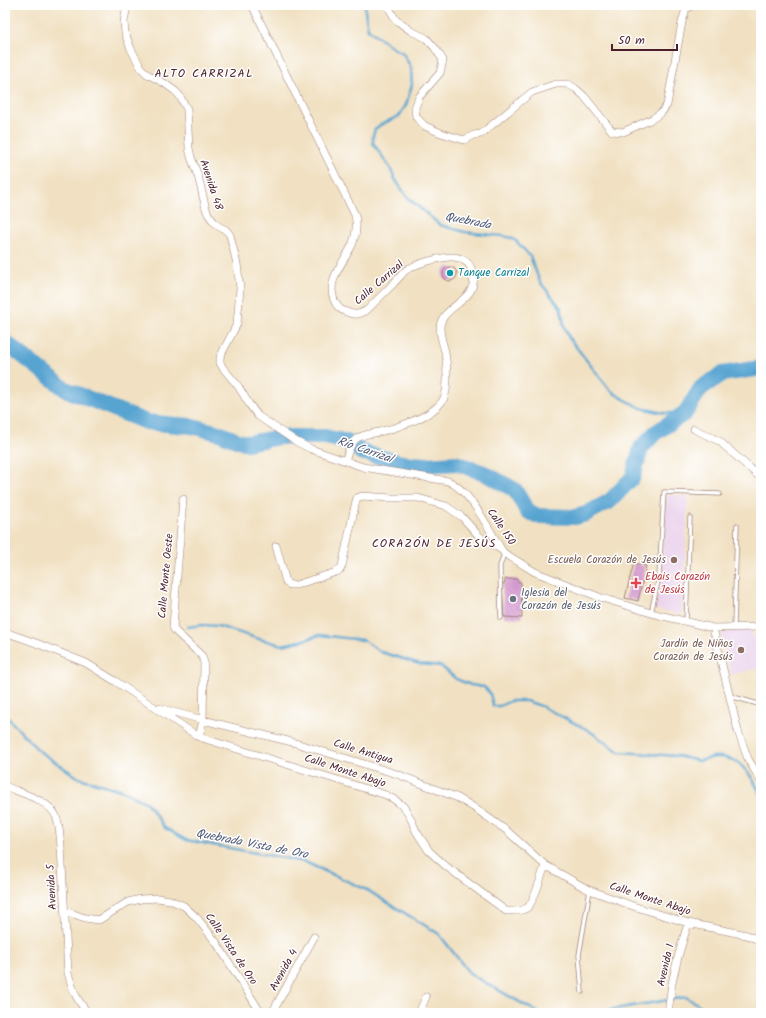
<svg xmlns="http://www.w3.org/2000/svg" width="766" height="1018" font-family="Kalam,sans-serif">
  <style>
    .built { fill: #ead1ec }
    .lines { fill: none; stroke-linecap: round; stroke-linejoin: round }
    .stream { stroke: #59a4d1; stroke-width: 2.5 }
    .river { stroke: #59a4d1; stroke-width: 16 }
    .building { fill: url(#building-back-hatch) }
    .service-casing { stroke: #9e8076; stroke-width: 5 }
    .minor-casing { stroke: #9e8076; stroke-width: 8 }
    .service { stroke: #fff; stroke-width: 3.5 }
    .minor { stroke: #fff; stroke-width: 7 }
    .culture-dot { fill: #0f9aa8; stroke: #fff; stroke-width: 1.5 }
    .education-dot { fill: #8d6e63; stroke: #fff; stroke-width: 1.5 }
    .health-dot { fill: #e0444e; stroke: #fff; stroke-width: 1.5 }
    .worship-dot { fill: #6b7280; stroke: #fff; stroke-width: 1.5 }
    .labels { text-anchor: middle; dominant-baseline: central; stroke-width: 3; stroke-linejoin: round; paint-order: stroke }
    .street-label { font-size: 11px; fill: #4a1f2b; stroke: #fff }
    .culture-label { font-size: 11px; fill: #0d838f; stroke: #fff; text-anchor: start }
    .education-label { font-size: 11px; fill: #785e54; stroke: #fff; text-anchor: end }
    .health-label { font-size: 11px; fill: #be3a42; stroke: #fff; text-anchor: start }
    .worship-label { font-size: 11px; fill: #5b616d; stroke: #fff; text-anchor: start }
    .neighbourhood-label { font-size: 12px; letter-spacing: 1px; fill: #4a1f2b; stroke: #fff }
    .water-label { font-size: 12px; font-style: italic; fill: #515b76; stroke: #fff }
  </style>
  <defs>
    <pattern id="building-back-hatch" width="6" height="6" patternUnits="userSpaceOnUse"><rect width="6" height="6" fill="#d799d2"/><path d="M-1 5l2 2M0 0l6 6M5-1l2 2" fill="none" stroke="#b07cab"/></pattern>
  </defs>
  <rect width="100%" height="100%" fill="#fff"/>
  <filter id="ink" filterUnits="userSpaceOnUse"><feTurbulence type="fractalNoise" baseFrequency=".025" numOctaves="2"/><feDisplacementMap in="SourceGraphic" scale="8" xChannelSelector="R" yChannelSelector="G"/><feConvolveMatrix kernelMatrix="1 2 1 2 8 2 1 2 1" color-interpolation-filters="sRGB"/></filter>
  <filter id="wash" filterUnits="userSpaceOnUse"><feTurbulence type="fractalNoise" baseFrequency=".012" numOctaves="4" result="noise"/><feDisplacementMap in="SourceGraphic" scale="16" xChannelSelector="R" yChannelSelector="G"/><feGaussianBlur stdDeviation="0.9" result="paint"/><feColorMatrix in="noise" values="0 0 0 0 0 0 0 0 0 0 0 0 0 0 0 0 0 1.4 0 .05"/><feComposite in="paint" operator="in"/></filter>
  <g filter="url(#wash)">
    <rect width="100%" height="100%" fill="#f1e1c2"/>
    <!-- built -->
    <path class="built" d="M667 495 688 496 682 614 654 609 661 579Z
      M751 629 761 667 731 675 721 633Z"/>
    <g class="lines">
      <!-- stream -->
      <path class="stream" d="M365 5V11L368 29 393 48 403 53 411 68 412 85 406 105 399 116 380 125 375 129 373 136V143L390 168 395 179 407 197 440 225 465 232 502 236 512 238 516 241 530 256 540 282 561 308 564 326 569 338 610 390 620 397 641 408 664 413H685
        M188 627 202 625 218 626 256 638 282 645 305 640 319 635 363 640 381 652 420 664 441 666 456 679 471 685 484 687 490 693 493 706H500L510 701H526L541 706 588 730 619 752 635 753 677 756 699 761 714 757H723L738 762 750 775 761 794
        M5 715 39 751 79 778 121 790 147 803 165 828 186 840 305 862 367 890 439 934 470 974 539 1013
        M591 1013 686 997 699 1005 702 1013"/>
      <!-- river -->
      <path class="river" d="M5 342 65 389 146 422 176 425 192 426 219 433 238 441 248 443 280 437H325L339 440 352 443 361 452 402 463 425 465 456 463 484 473 515 490 527 511 538 516 575 517 586 514 610 501 633 477 641 448 655 433 685 413 701 388 722 374 761 368"/>
    </g>
    <g id="blocks">
      <!-- building -->
      <path class="building" d="M443 274a7 7 0 1 1 14 0a7 7 0 1 1-14 0Z
        M634 563 646 566 638 601 625 598Z
        M505 579H517L518 582H521L522 618 504 617 502 584 505 583Z"/>
    </g>
  </g>
  <g filter="url(#ink)">
    <use href="#blocks" fill-opacity="0" stroke="#9e8076" stroke-width="1"/>
    <g class="lines">
      <!-- service casing -->
      <g class="service-casing">
        <path id="service" d="M651 613 659 577 664 492 720 494
          M501 618 500 566 504 554
          M686 622 690 517
          M734 627 737 525
          M730 696 758 704H761
          M582 992 579 955 590 890"/>
      </g>
      <!-- minor casing -->
      <g class="minor-casing">
        <path id="minor" d="M127 5 124 22 125 33 131 49 141 68 147 74 164 83 175 91 179 95 187 109 189 148 191 157 198 176 206 209 208 214 214 222 218 226 226 230 230 235 237 264 240 288 237 324 220 357V363L223 368 238 386 249 404 258 416 297 442 311 449 363 467 448 481C470 490 488 528 501 549L504 553 535 572 599 597 651 613 713 628 761 627
          M252 5 355 215C357 224 356 235 353 243 345 262 326 278 334 300 336 305 339 309 344 311 354 315 357 316 367 310 376 301 384 293 393 284 397 280 401 275 405 271 414 264 443 256 454 257 462 258 468 261 471 268 485 301 440 304 440 328 440 336 443 344 445 352 447 363 449 390 443 400 442 402 439 405 437 407 424 419 396 428 379 432 371 434 362 434 356 439 349 445 348 453 345 461
          M387 5 396 20 411 31 426 38 435 48 443 60 440 73 419 97 415 108 416 117 425 126 441 133 464 140 474 135 481 134 532 92 556 84H567L575 88 584 96 612 131 623 132 652 119 661 113 667 105 682 22 686 9 693 5
          M694 429 719 441 761 478
          M183 499 173 627 175 631 202 656 204 663 203 720 199 737
          M276 546 286 582 290 585H296L336 572 340 570 342 566 356 501 357 498 362 496 391 498H418L446 506 462 517 479 536 484 540 500 549
          M713 628 738 731 748 759 761 781
          M5 632 36 643 86 663 115 681 199 737 386 795 395 800 404 807 411 819 416 831 429 851 447 867 506 911C513 911 521 912 527 908 534 903 542 874 545 865L587 889 633 906 688 923 747 935 761 941
          M159 708 203 720 292 742 397 774 458 798 473 807 506 830 545 865
          M5 786C20 793 49 800 56 816 60 826 60 837 61 847L68 973C73 991 76 999 88 1013
          M65 911 85 918 99 920 128 902 141 899 158 898 170 900 184 906 196 917 216 942 261 1013
          M272 1013 314 937
          M419 1013 426 997
          M668 1013 672 983 678 957 688 923"/>
      </g>
      <!-- service -->
      <use href="#service" class="service"/>
      <!-- minor -->
      <use href="#minor" class="minor"/>
    </g>
  </g>
  <!-- markers -->
  <circle class="culture-dot" cx="450" cy="273" r="4"/>
  <g class="education-dot">
    <circle cx="674" cy="560" r="4"/>
    <circle cx="741" cy="650" r="4"/>
  </g>
  <path class="health-dot" d="M634 577h4v4h4v4h-4v4h-4v-4h-4v-4h4z"/>
  <circle class="worship-dot" cx="513" cy="599" r="4"/>
  <g class="labels">
    <!-- street labels -->
    <g class="street-label">
      <text transform="translate(211 185) rotate(72)">Avenida 48</text>
      <text transform="translate(379 283) rotate(-41)">Calle Carrizal</text>
      <text transform="translate(501 527) rotate(56)">Calle 150</text>
      <text transform="translate(166 576) rotate(-85)">Calle Monte Oeste</text>
      <text transform="translate(363 752) rotate(17)">Calle Antigua</text>
      <text transform="translate(345 771) rotate(18)">Calle Monte Abajo</text>
      <text transform="translate(52 887) rotate(-93)">Avenida 5</text>
      <text transform="translate(650 899) rotate(18)">Calle Monte Abajo</text>
      <text transform="translate(231 949) rotate(56)">Calle Vista de Oro</text>
      <text transform="translate(666 965) rotate(-77)">Avenida 1</text>
      <text transform="translate(284 970) rotate(-61)">Avenida 4</text>
    </g>
    <!-- culture labels -->
    <g class="culture-label">
      <text x="458" y="273">Tanque Carrizal</text>
    </g>
    <!-- education labels -->
    <g class="education-label">
      <text x="666" y="560">Escuela Corazón de Jesús</text>
      <text x="733" y="644">Jardín de Niños<tspan x="733" dy="13">Corazón de Jesús</tspan></text>
    </g>
    <!-- health labels -->
    <g class="health-label">
      <text x="645" y="577">Ebais Corazón<tspan x="645" dy="13">de Jesús</tspan></text>
    </g>
    <!-- worship labels -->
    <g class="worship-label">
      <text x="521" y="593">Iglesia del<tspan x="521" dy="13">Corazón de Jesús</tspan></text>
    </g>
    <!-- neighbourhood labels -->
    <g class="neighbourhood-label">
      <text x="204" y="73">ALTO CARRIZAL</text>
      <text x="434" y="543">CORAZÓN DE JESÚS</text>
    </g>
    <!-- water labels -->
    <g class="water-label">
      <text transform="translate(468 221) rotate(11)">Quebrada</text>
      <text transform="translate(365 450) rotate(19)">Río Carrizal</text>
      <text transform="translate(252 844) rotate(11)">Quebrada Vista de Oro</text>
    </g>
  </g>
  <!-- margin -->
  <rect width="766" height="1018" fill="none" stroke="#fff" stroke-width="20"/>
  <!-- scale -->
  <path d="M612 44v6h65v-6" fill="none" stroke="#4a1f2b" stroke-width="2"/>
  <text x="618" y="44" font-size="12" fill="#4a1f2b" stroke="#ffffff" stroke-width="3" paint-order="stroke">50 m</text>
</svg>
